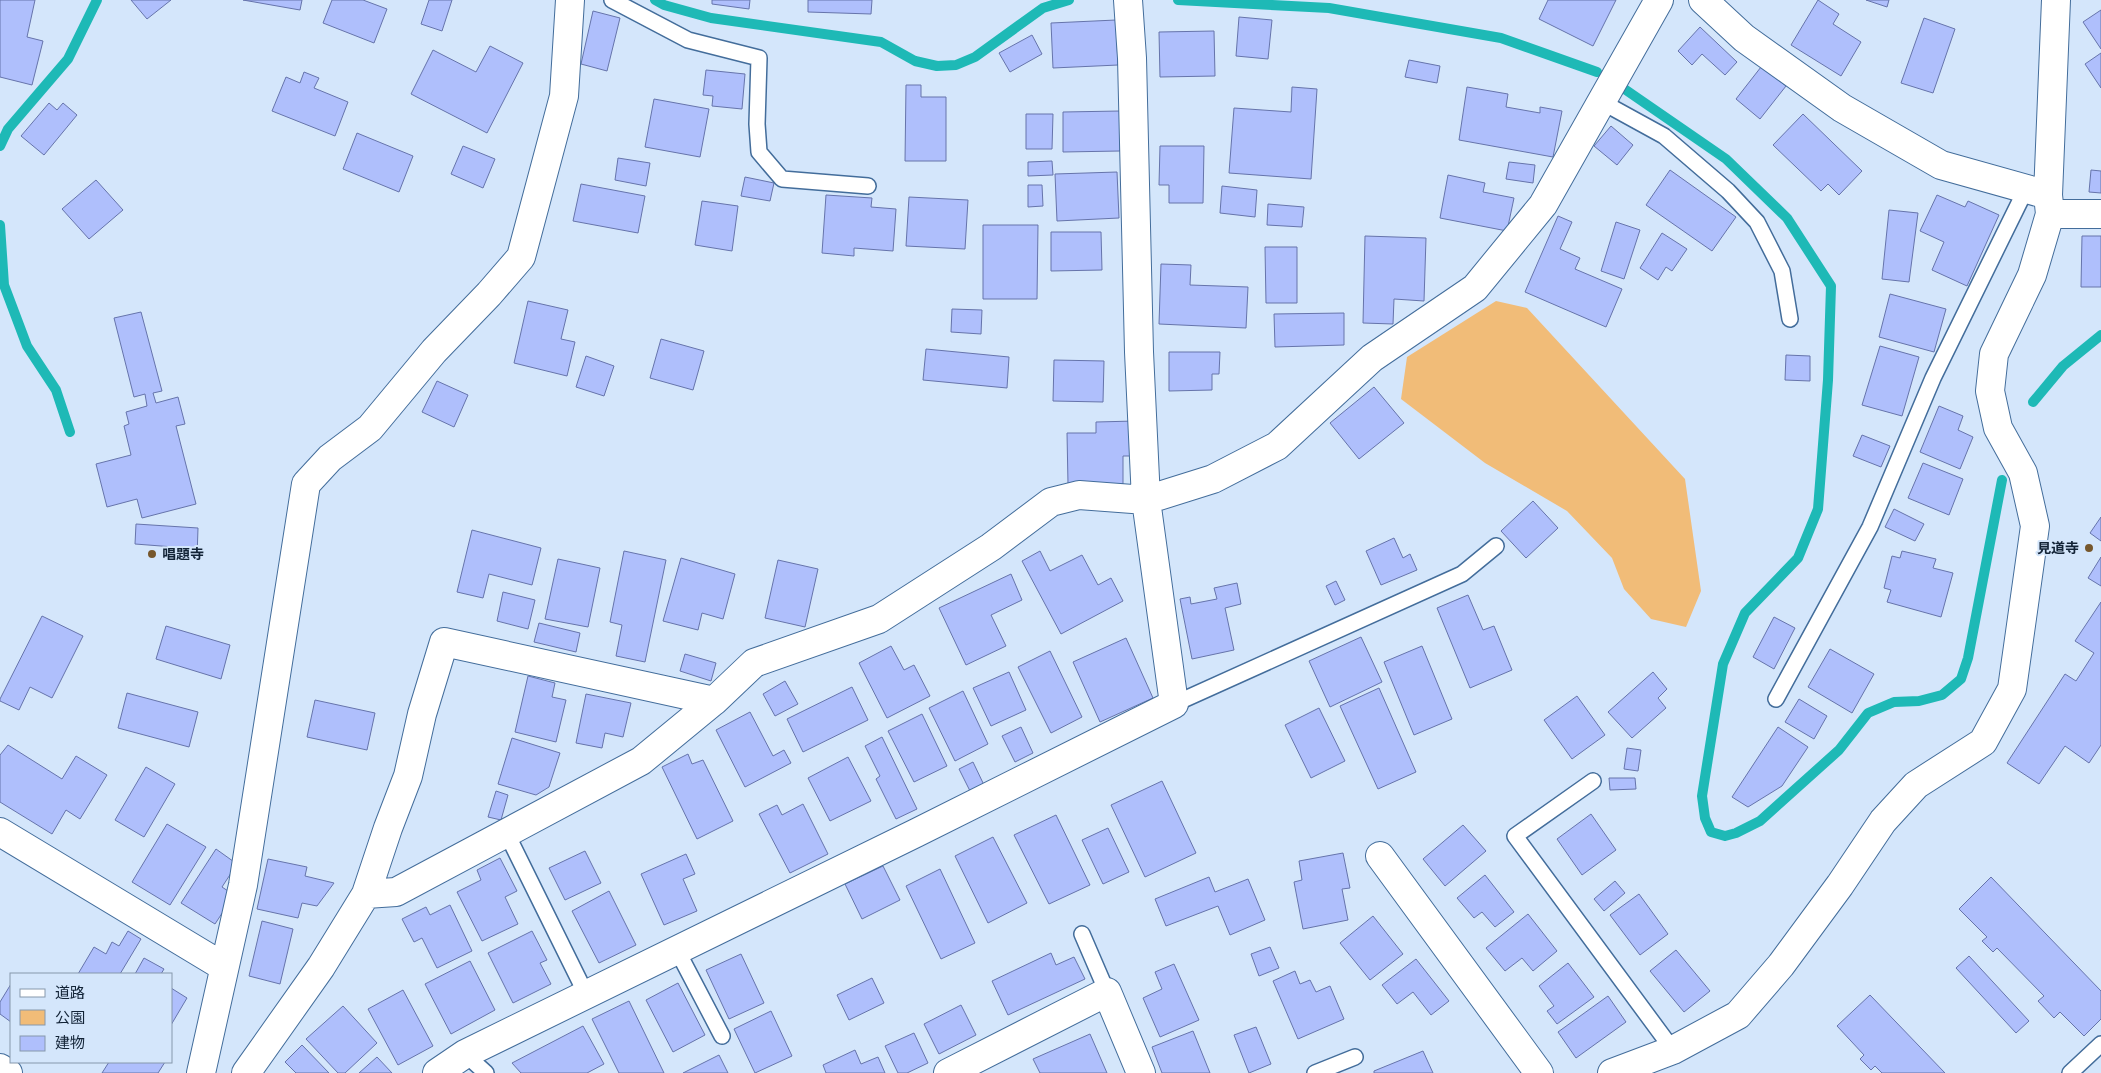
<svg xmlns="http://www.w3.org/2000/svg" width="2101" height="1073" font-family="Arial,'Noto Sans JP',sans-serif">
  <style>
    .green { fill: #f1bc78 }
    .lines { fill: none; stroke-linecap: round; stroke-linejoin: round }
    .stream { stroke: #1eb9b6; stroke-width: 10 }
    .building { fill: #afbffc; stroke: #6674ab }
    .lane-casing { stroke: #436d9b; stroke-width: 18 }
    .street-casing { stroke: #436d9b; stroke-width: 30 }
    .lane { stroke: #fff; stroke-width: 15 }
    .street { stroke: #fff; stroke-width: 28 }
    .poi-dot { fill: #76572c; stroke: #d4e6fb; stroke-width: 2 }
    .labels { text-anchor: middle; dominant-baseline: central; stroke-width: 4; stroke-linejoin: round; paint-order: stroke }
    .poi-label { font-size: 14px; font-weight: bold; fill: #122336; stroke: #d4e6fb; text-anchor: end }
  </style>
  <rect width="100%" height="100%" fill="#d4e6fb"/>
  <!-- green -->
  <path class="green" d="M1496 301 1527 308 1685 479 1701 591 1686 627 1651 619 1624 589 1612 558 1567 511 1485 463 1401 399 1407 357Z"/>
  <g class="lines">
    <!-- stream -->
    <path class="stream" d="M655 0 664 5 711 18 881 42 915 61 937 66 956 65 975 57 1043 8 1069 0
      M1178 0 1329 8 1501 38 1597 72
      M1623 88 1726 159 1787 218 1831 286 1828 380 1818 509 1798 558 1745 613 1723 664 1702 796 1705 818 1711 832 1725 836 1736 833 1760 821 1839 750 1868 713 1894 702 1919 701 1942 695 1961 679 1968 658 2002 480
      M0 146 8 129 68 59 97 0
      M0 225 4 285 27 346 56 390 70 432
      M2033 402 2063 366 2101 335"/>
  </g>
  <!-- building -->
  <path class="building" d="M0 0H35L27 37 43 41 32 85 0 77Z
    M131 0H171L147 19Z
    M243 0H302L300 10Z
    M332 0H363L387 9 374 43 323 23Z
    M429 0H452L442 31 421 24Z
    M712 0H750L749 9 712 4Z
    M808 0H872L871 14 808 12Z
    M1548 0H1616L1593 46 1539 19Z
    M1818 0 1839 14 1833 24 1861 42 1841 76 1791 45Z
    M1866 0H1889L1887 7Z
    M2101 10V49L2083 22Z
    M593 11 620 18 607 71 581 64Z
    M1239 17 1272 20 1268 59 1236 56Z
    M1924 18 1955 29 1933 93 1901 83Z
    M1116 20 1118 65 1053 68 1051 23Z
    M1700 27 1737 62 1725 75 1702 54 1692 65 1678 51Z
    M1214 31 1215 76 1160 77 1159 32Z
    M1032 35 1042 54 1010 72 999 53Z
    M490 46 523 63 487 133 411 94 433 50 476 72Z
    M2101 53V88L2085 64Z
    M1409 60 1440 66 1437 83 1405 77Z
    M1761 67 1786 86 1760 119 1736 99Z
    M706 70 745 74 742 109 712 106 713 96 703 95Z
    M304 72 319 78 314 88 348 102 335 136 272 111 286 77 300 83Z
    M906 85H921V97H946V161H905Z
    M1292 87 1317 89 1311 179 1229 173 1234 108 1291 112Z
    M1467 87 1508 94 1506 107 1540 113V107L1562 111 1553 157 1459 140Z
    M654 99 709 109 700 157 645 147Z
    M49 103 57 110 63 103 77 115 44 155 21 136Z
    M1120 111V151L1063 152V112Z
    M1026 114H1053L1052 149H1026Z
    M1803 114 1862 171 1839 195 1828 184 1821 191 1773 145Z
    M1611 126 1633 145 1617 165 1594 146Z
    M357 133 413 156 399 192 343 169Z
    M463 146 495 159 483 188 451 174Z
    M1160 146H1204L1203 203H1169V185H1159Z
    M618 158 650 163 646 186 615 180Z
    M1052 161 1053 175 1028 176V162Z
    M1509 162 1535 165 1533 183 1506 179Z
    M1670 170 1736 217 1712 251 1646 205Z
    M2091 170 2101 171V193L2089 192Z
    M1117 172 1119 218 1057 221 1055 174Z
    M1448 175 1485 183 1483 192 1514 198 1507 231 1440 218Z
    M745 177 774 183 770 201 741 196Z
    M96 180 123 210 89 239 62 209Z
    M581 184 645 196 638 233 573 221Z
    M1028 185H1042L1043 206 1028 207Z
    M1222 186 1257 190 1255 217 1220 213Z
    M826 195 872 198 871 207 896 209 893 251 854 248V256L822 253Z
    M1937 195 1965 207 1968 201 1999 215 1967 286 1932 270 1944 242 1920 231Z
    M909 197 968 200 965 249 906 246Z
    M702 201 738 206 732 251 695 245Z
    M1268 204 1304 207 1302 227 1267 225Z
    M1889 210 1918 213 1909 282 1882 279Z
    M1558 216 1572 222 1560 249 1580 258 1575 269 1622 289 1606 327 1525 292Z
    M1616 222 1640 230 1624 279 1601 271Z
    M983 225H1038L1037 299H983Z
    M1051 232H1101L1102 270 1051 271Z
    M1662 233 1687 249 1672 271 1666 267 1658 280 1640 268Z
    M1365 236 1426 238 1424 301 1394 299 1393 324 1363 323Z
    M2082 236H2101V287H2081Z
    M1265 247H1297V303H1266Z
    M1161 264 1191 265 1190 285 1248 287 1246 328 1159 324Z
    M1890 294 1946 309 1934 352 1879 337Z
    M528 301 568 310 561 339 575 342 567 376 514 363Z
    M952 309 982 310 981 334 951 332Z
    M141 312 162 391 153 393 156 403 178 397 185 424 176 426 196 504 142 518 137 499 107 507 96 464 131 455 124 426 129 424 126 412 147 406 145 394 134 397 114 318Z
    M1344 313V345L1275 347 1274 314Z
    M661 339 704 351 693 390 650 378Z
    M1880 346 1919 357 1902 416 1862 405Z
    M926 349 1009 357 1007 388 923 380Z
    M1169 352H1220L1219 374H1212V390L1169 391Z
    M1786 355 1810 356V381L1785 380Z
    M586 356 614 366 604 396 576 387Z
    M1054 360 1104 361 1103 402 1053 401Z
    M437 381 468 395 454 427 422 412Z
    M1374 387 1404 423 1359 459 1330 423Z
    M1939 406 1963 416 1958 430 1973 437 1960 469 1920 452Z
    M1135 421 1136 456H1123V484H1068L1067 433H1096V422Z
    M1862 435 1890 446 1881 467 1853 456Z
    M1923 463 1963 479 1949 515 1908 498Z
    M1533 501 1558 528 1526 558 1501 531Z
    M1894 509 1924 524 1915 541 1885 527Z
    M2101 517V541L2090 533Z
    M136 524 198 528 197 558 174 557V547L135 544Z
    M472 530 541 548 532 585 489 574 483 598 457 592Z
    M1394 538 1403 558 1410 554 1417 570 1381 585 1366 551Z
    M624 551 666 560 645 662 616 656 622 625 610 622Z
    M1040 551 1050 571 1082 555 1098 585 1111 578 1123 601 1061 634 1022 561Z
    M1902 551 1936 559 1933 568 1953 573 1941 617 1887 602 1891 590 1884 588 1892 556 1900 558Z
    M2101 557V586L2088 578Z
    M681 558 735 574 723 619 702 613 698 630 663 621Z
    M558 559 600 568 588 627 545 619Z
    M778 560 818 569 805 627 765 618Z
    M1011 574 1022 600 991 615 1006 646 966 665 939 608Z
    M1336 581 1345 600 1335 605 1326 586Z
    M1237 583 1241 604 1225 608 1234 650 1192 659 1180 599 1190 597 1191 604 1217 599 1214 588Z
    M503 592 535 600 528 629 497 621Z
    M1468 595 1483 630 1494 626 1512 670 1470 688 1437 608Z
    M2101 602V745L2089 763 2065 746 2039 784 2007 763 2065 674 2076 681 2094 653 2075 641Z
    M42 616 83 636 52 698 30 687 19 710 0 701V699Z
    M1774 617 1795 628 1774 669 1753 657Z
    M539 623 580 633 576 652 534 642Z
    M166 626 230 645 221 679 156 659Z
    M1361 637 1382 682 1330 707 1309 661Z
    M1126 638 1153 698 1100 722 1073 662Z
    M891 646 904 670 914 665 930 696 887 718 859 663Z
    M1422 646 1452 719 1414 735 1384 662Z
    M1830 649 1874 674 1852 713 1808 687Z
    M1050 651 1082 717 1051 733 1018 667Z
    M685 654 716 663 711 681 680 671Z
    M1009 672 1026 710 991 726 973 688Z
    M1653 672 1667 689 1658 698 1666 708 1632 738 1608 712Z
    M528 676 555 683 552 697 566 700 556 742 515 732Z
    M785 681 798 704 775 716 763 694Z
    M852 687 868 720 803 752 787 719Z
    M1379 688 1416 772 1378 789 1340 706Z
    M963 691 988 744 955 761 929 708Z
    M127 693 198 712 189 747 118 728Z
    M586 694 631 703 623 737 605 733 602 748 576 743Z
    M1577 696 1605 735 1572 759 1544 720Z
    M1799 699 1827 716 1814 739 1785 722Z
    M315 700 375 713 367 750 307 737Z
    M1319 708 1345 761 1311 778 1285 725Z
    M750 712 773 756 784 750 791 763 745 787 716 730Z
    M922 714 947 766 914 782 888 731Z
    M1021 727 1033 753 1015 762 1002 736Z
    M1778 727 1808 747 1782 786 1748 807 1732 797Z
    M882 737 917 809 896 819 876 779 880 776 865 746Z
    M512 738 560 753 549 787 536 795 498 784Z
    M8 745 62 779 76 756 107 775 80 819 66 810 52 834 0 802V755Z
    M1627 748 1641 750 1638 771 1624 769Z
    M688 754 692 764 703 760 733 821 697 839 662 767Z
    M848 757 871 801 830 821 808 778Z
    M973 762 984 785 970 791 959 769Z
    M146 767 175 784 144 837 115 820Z
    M1609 778H1635L1636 789 1610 790Z
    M1162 781 1196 853 1145 877 1111 805Z
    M496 791 508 795 501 820 488 817Z
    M803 804 828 854 790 873 759 814 777 805 782 815Z
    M1591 814 1616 850 1582 875 1557 839Z
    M1056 815 1090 885 1049 904 1014 835Z
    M167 824 206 847 170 905 132 882Z
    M1463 825 1486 851 1445 886 1423 859Z
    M1108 828 1129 872 1103 884 1082 840Z
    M993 837 1027 903 988 923 955 856Z
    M216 849 237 864 222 887 234 895 215 924 181 903Z
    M585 851 601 883 565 900 549 868Z
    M1343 853 1350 888 1342 889 1348 920 1303 929 1294 882 1302 880 1299 861Z
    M686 854 695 874 683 879 697 911 664 925 641 874Z
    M500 858 517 891 505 897 518 924 482 941 457 892 481 880 477 870Z
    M268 859 307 867 305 876 334 883 317 906 302 903 298 918 257 909Z
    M883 866 900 900 862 919 845 884Z
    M940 869 975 943 941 959 906 886Z
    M1485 875 1514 912 1495 927 1482 912 1474 918 1457 898Z
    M1209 877 1215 892 1248 879 1265 920 1230 935 1218 906 1166 926 1155 899Z
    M1991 877 2101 991V1019L2084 1036 2060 1012 2054 1018 2038 1001 2044 996 1997 948 1993 952 1982 941 1987 937 1959 909Z
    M1615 881 1625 893 1604 911 1594 899Z
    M609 891 636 945 599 963 572 911Z
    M1639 894 1668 934 1640 955 1610 915Z
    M450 905 472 951 437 968 422 938 414 942 402 919 426 907 430 915Z
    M1528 914 1557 951 1533 971 1522 958 1505 971 1486 948Z
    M1373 916 1403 954 1370 980 1340 943Z
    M262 921 293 929 280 984 249 976Z
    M128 931 141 939 120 974H78L94 947 106 954 112 942 119 946Z
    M532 931 547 960 540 963 551 984 513 1003 488 953Z
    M1270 947 1279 968 1259 976 1251 954Z
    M1676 950 1710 991 1684 1012 1650 971Z
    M1051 953 1056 965 1074 957 1085 979 1008 1015 992 981Z
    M741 954 764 1003 729 1019 706 970Z
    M1969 956 2029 1021 2016 1033 1956 968Z
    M144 958 164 969 161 974H135Z
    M1416 959 1449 1001 1431 1015 1413 992 1397 1004 1382 985Z
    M470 961 495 1010 451 1034 425 984Z
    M1568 963 1594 997 1557 1024 1547 1011 1554 1006 1539 986Z
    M1174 964 1199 1020 1160 1037 1143 998 1162 989 1155 972Z
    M1295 971 1300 984 1310 980 1316 992 1330 986 1344 1019 1298 1039 1273 981Z
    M872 978 884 1003 849 1020 837 995Z
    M678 983 705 1035 673 1052 646 1000Z
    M11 984V1022L0 1014V1002Z
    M171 988 187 998 171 1025Z
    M403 990 433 1046 398 1065 368 1009Z
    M1870 995 1945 1073H1882L1875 1066 1871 1070 1860 1059 1864 1055 1837 1026Z
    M1608 996 1626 1022 1576 1058 1558 1032Z
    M629 1001 664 1073H619L592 1019Z
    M961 1005 976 1035 939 1054 924 1024Z
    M343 1006 377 1043 345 1073H338L306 1039Z
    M771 1011 792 1056 755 1073 734 1029Z
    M583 1026 604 1064 587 1073H521L512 1063Z
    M1256 1027 1271 1064 1249 1073 1234 1035Z
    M1193 1031 1210 1073H1162L1152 1047Z
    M914 1033 928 1063 907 1073H898L885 1046Z
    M1090 1034 1107 1073H1040L1033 1059Z
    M302 1045 329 1073H296L285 1062Z
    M855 1050 861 1064 878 1057 885 1073H826L823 1065Z
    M1423 1051 1433 1073H1374V1071Z
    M719 1055 728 1073H683Z
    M377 1057 392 1073H359Z
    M109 1062H165L158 1073H102Z"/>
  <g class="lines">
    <!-- lane casing -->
    <g class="lane-casing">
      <path id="lane" d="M612 0 688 40 759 58 757 124 759 152 782 179 868 186
        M1602 102 1664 136 1728 191 1757 222 1782 271 1790 319
        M1776 699 1870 527 1933 378 2026 189
        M1174 704 1462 574 1496 546
        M1593 781 1515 836 1673 1050
        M506 832 586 994
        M1082 934 1107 992
        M677 950 722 1036
        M465 1054 486 1073
        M1315 1073 1355 1057
        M2070 1073 2101 1044"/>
    </g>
    <!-- street casing -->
    <g class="street-casing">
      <path id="street" d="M1703 0 1744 38 1842 108 1941 165 2048 195
        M2050 214H2101
        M0 832 224 967
        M1380 856 1539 1073
        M366 894 396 892 641 761 714 701
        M0 1068 8 1073
        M201 1073 243 885 306 484 330 458 370 428 434 351 489 294 521 257 564 96 570 0
        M246 1073 321 967 366 894 388 828 408 776 422 714 444 642 714 701 754 663 879 619 991 547 1051 502 1079 495 1146 500 1213 479 1277 446 1372 358 1475 288 1543 205 1659 0
        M437 1073 465 1054 916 833 1174 704 1146 500 1139 352 1132 58 1128 0
        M948 1073 1107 992 1141 1073
        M1612 1073 1673 1050 1738 1015 1781 965 1840 885 1883 821 1916 785 1983 742 2012 689 2035 526 2023 473 1998 428 1990 391 1994 354 2032 275 2050 214 2048 195 2056 0"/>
    </g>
    <!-- lane -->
    <use href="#lane" class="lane"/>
    <!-- street -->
    <use href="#street" class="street"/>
  </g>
  <!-- markers -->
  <g class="poi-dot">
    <circle cx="2089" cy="548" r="5"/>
    <circle cx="152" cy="554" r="5"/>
  </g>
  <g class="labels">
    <!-- poi labels -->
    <g class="poi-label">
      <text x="2079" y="548">見道寺</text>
      <text x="162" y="554" text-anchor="start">唱題寺</text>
    </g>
  </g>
  <!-- legend -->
  <rect x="10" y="973" width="162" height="90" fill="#d4e6fb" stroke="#8698ac"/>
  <rect x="20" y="989" width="25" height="8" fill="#ffffff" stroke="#8698ac"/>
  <text x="55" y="998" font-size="15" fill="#122336">道路</text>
  <rect x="20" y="1010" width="25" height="15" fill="#f1bc78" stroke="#8698ac"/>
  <text x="55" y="1023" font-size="15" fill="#122336">公園</text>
  <rect x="20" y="1036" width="25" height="15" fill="#afbffc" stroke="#8698ac"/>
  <text x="55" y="1048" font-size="15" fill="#122336">建物</text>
</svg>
